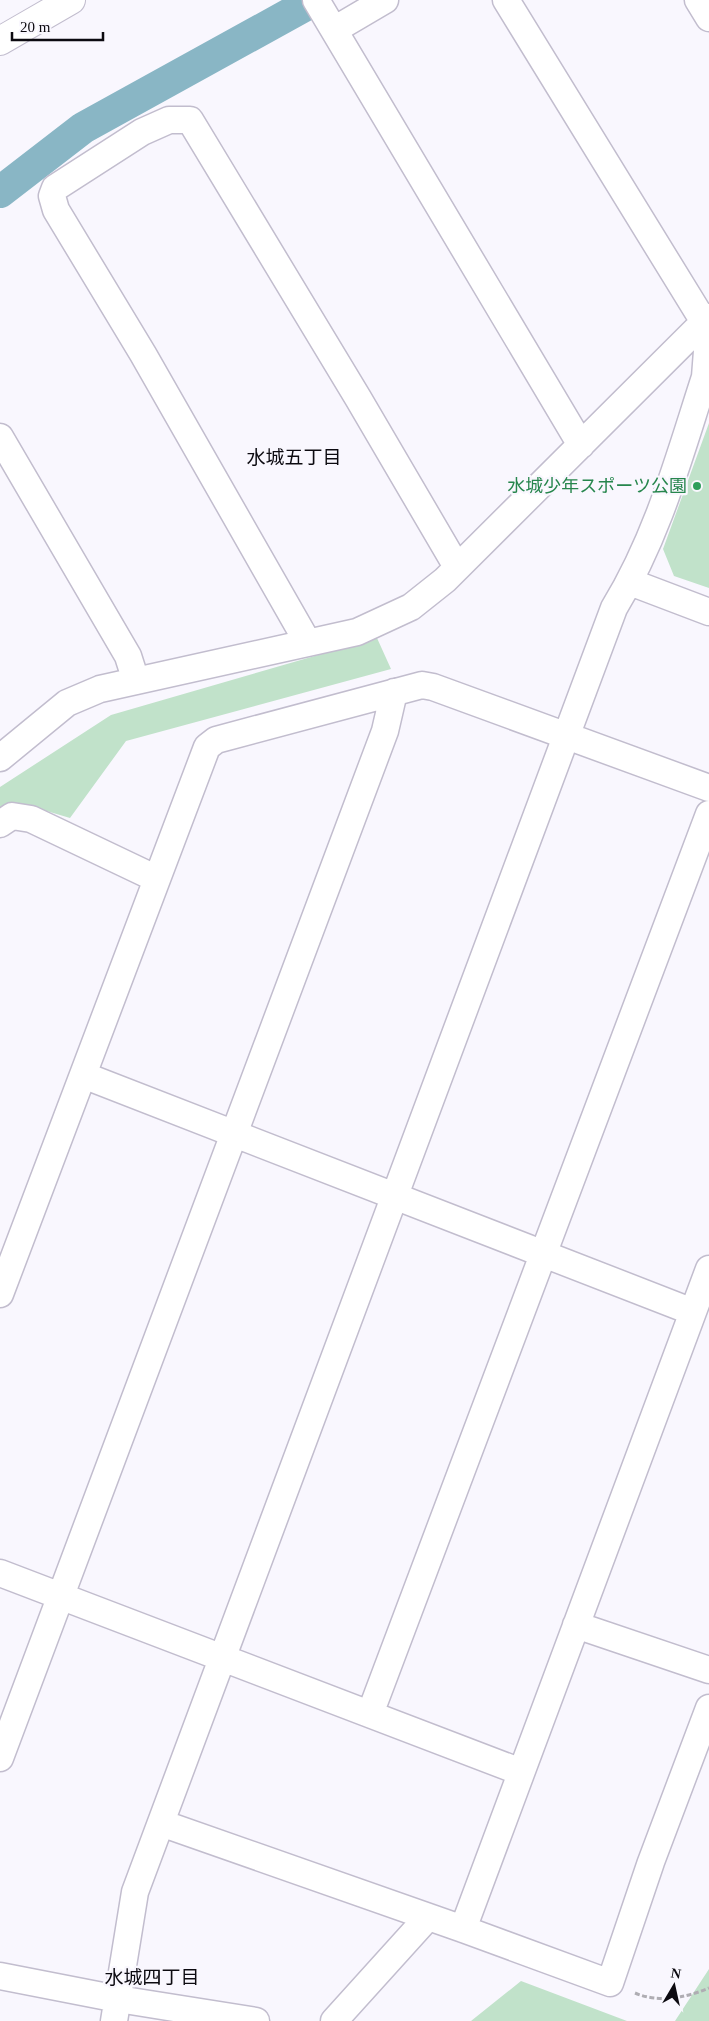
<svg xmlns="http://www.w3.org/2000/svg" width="709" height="2021" font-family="'Times New Roman','Noto Sans JP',serif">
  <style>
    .green { fill: #c1e2ca }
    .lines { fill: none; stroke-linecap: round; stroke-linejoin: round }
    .canal { stroke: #89b6c5; stroke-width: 32 }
    .street-casing { stroke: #c2bdce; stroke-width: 29 }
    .secondary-casing { stroke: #c2bdce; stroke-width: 30 }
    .path { stroke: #afadb3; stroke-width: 3; stroke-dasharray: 5 2.5; stroke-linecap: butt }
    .street { stroke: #fff; stroke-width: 26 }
    .secondary { stroke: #fff; stroke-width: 28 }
    .leisure-dot { fill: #2e9e5b; stroke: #f9f7fe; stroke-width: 2 }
    .labels { text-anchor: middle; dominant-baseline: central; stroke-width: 4.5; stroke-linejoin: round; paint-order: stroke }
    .leisure-label { font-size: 18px; fill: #27864d; stroke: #f9f7fe; text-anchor: end }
    .neighbourhood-label { font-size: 19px; fill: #0c0a10; stroke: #f9f7fe }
  </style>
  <rect width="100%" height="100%" fill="#f9f7fe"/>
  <!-- green -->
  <path class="green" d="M709 423V588L674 576 663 549Z
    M377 638 391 669 126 741 70 818 23 804 0 815V787L111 715Z
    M709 1969V2021H675Z
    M521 1981 627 2021H471Z"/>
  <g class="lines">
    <!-- canal -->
    <path class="canal" d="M0 192 83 128 315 0"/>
    <!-- street casing -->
    <g class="street-casing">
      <path id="street" d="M316 0 581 445
        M698 0 709 18
        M334 30 385 0
        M0 437 128 656 136 681
        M630 582 709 612
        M308 643 143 354 56 210 52 196 55 188 142 132 169 120H190L358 398 457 567
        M0 758 67 703 100 689 357 632 411 607 445 580 709 317
        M0 824 12 816 31 819 157 879
        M83 1075 693 1312
        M0 1294 207 747 216 740 422 685 433 687 709 788
        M0 1573 521 1772
        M576 1625 709 1670
        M370 1714 709 814
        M0 1758 385 731 394 692
        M161 1823 463 1929 610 1983 651 1862 709 1708
        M463 1929 709 1269
        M0 1976 118 1999 256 2021
        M114 2021 135 1892 614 608C658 536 679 457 705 377L707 351 704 322 506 0
        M334 2021 428 1917"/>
    </g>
    <!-- secondary casing -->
    <g class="secondary-casing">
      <path id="secondary" d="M0 41 71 0"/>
    </g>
    <!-- path -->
    <path class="path" d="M635 1993C658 2003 686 1998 709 1988"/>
    <!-- street -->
    <use href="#street" class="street"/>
    <!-- secondary -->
    <use href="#secondary" class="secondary"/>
  </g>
  <!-- markers -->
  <circle class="leisure-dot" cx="697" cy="486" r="5"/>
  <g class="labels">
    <!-- leisure labels -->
    <g class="leisure-label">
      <text x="687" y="486">水城少年スポーツ公園</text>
    </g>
    <!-- neighbourhood labels -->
    <g class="neighbourhood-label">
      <text x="294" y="457">水城五丁目</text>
      <text x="152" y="1977">水城四丁目</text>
    </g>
  </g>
  <!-- north arrow -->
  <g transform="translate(674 1986) rotate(9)" stroke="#f9f7fe" stroke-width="4" paint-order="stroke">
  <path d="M0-4L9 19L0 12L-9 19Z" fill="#0c0a10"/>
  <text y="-8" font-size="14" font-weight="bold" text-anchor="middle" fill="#0c0a10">N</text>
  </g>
  <!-- scale -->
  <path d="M12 32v8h91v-8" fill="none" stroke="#0c0a10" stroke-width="2.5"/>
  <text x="20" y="32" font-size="15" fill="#0c0a10" stroke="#f9f7fe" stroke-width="4" paint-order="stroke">20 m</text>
</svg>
